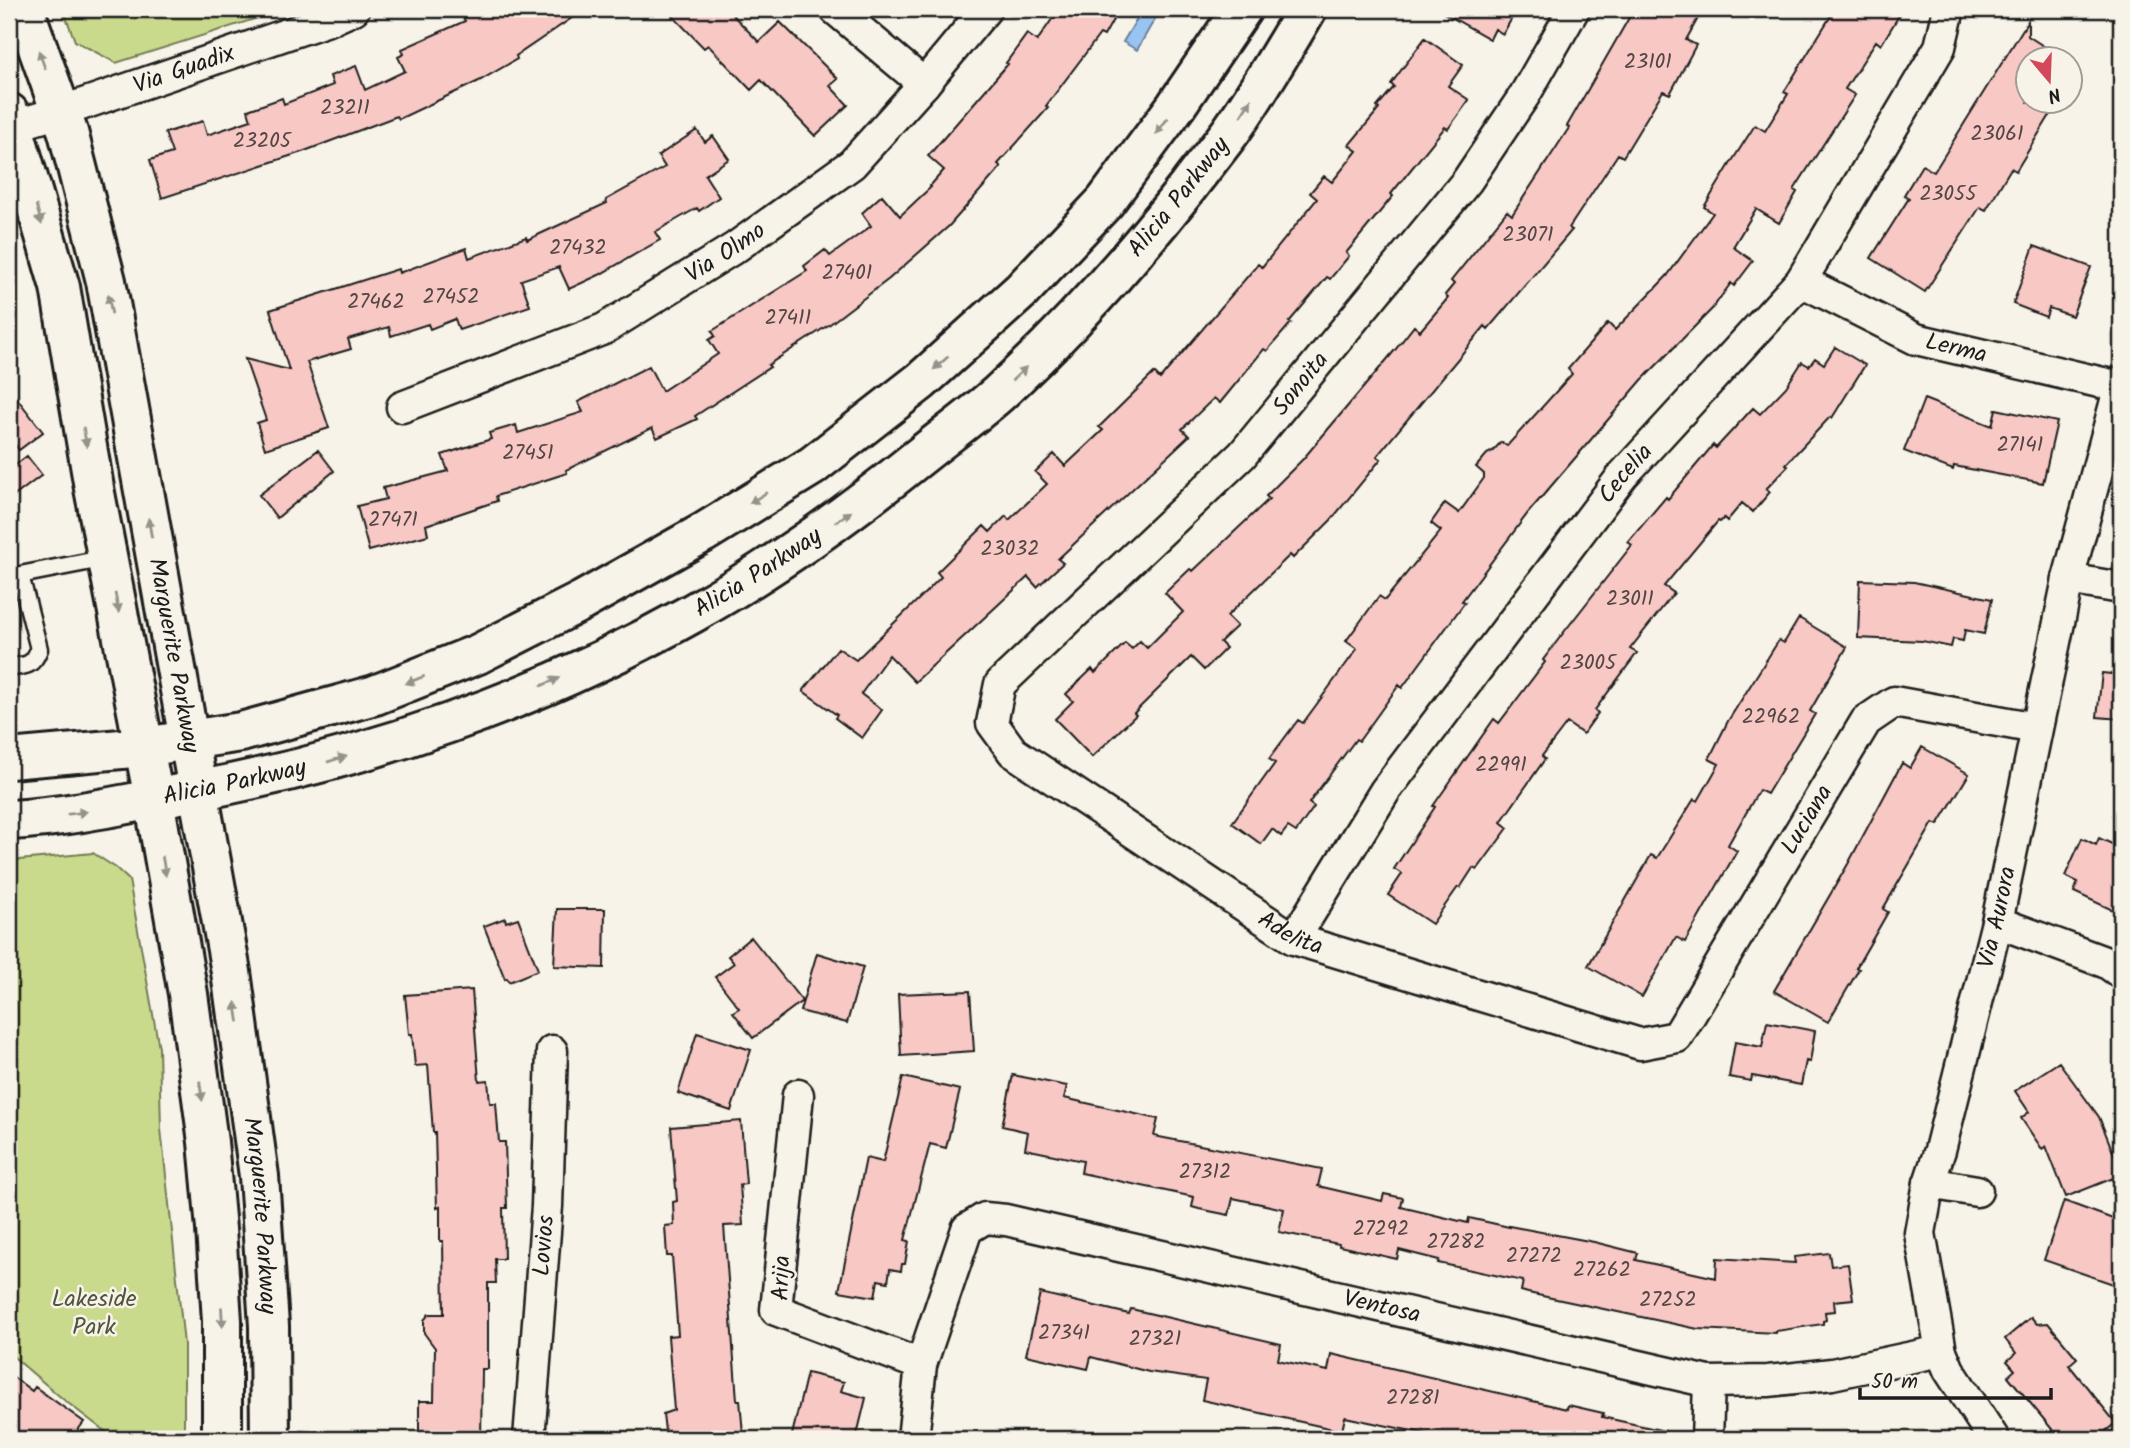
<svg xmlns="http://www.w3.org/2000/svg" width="2130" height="1448" font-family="Kalam,sans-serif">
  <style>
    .green { fill: #cada8d; stroke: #737b54; stroke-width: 2 }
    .water { fill: #99c4f2; stroke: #67819c; stroke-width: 2 }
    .building { fill: #f8c8c5; stroke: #1c1c1c; stroke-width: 2 }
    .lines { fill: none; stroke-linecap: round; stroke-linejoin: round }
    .service-casing { stroke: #1c1c1c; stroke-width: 21 }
    .minor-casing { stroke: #1c1c1c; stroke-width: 35 }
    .primary-casing { stroke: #1c1c1c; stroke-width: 44 }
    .service { stroke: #f7f3e8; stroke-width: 16 }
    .minor { stroke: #f7f3e8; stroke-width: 30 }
    .primary { stroke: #f7f3e8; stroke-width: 38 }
    .oneway { fill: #94928c }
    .labels { text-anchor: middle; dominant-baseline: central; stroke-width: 5; stroke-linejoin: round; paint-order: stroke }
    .number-label { font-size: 21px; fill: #534746 }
    .street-label { font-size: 24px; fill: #1c1c1c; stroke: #f7f3e8 }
    .park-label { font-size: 24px; fill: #50553e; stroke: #f7f3e8 }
  </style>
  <rect width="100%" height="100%" fill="#f7f3e8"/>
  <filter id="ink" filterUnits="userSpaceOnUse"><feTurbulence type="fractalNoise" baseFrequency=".0143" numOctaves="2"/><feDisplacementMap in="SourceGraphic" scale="14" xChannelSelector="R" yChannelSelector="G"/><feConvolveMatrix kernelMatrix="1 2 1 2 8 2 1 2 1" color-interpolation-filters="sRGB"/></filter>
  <g filter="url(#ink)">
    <!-- green -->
    <path class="green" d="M63 9H286L116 63 75 41Z
      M93 853 116 868 129 880 159 1048 161 1129 184 1344V1439H115L64 1400 9 1353V861Z"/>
    <!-- water -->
    <path class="water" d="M1143 9 1156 17 1137 50 1123 42Z"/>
    <!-- building -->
    <path class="building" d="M458 9H585L516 56 517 59 479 81 399 119 397 116 302 152 162 198 150 160 172 153 165 133 203 121 207 135 251 120 248 110 282 98 284 104 333 85 330 76 356 66 365 90 405 71 398 57 404 54 402 49 465 21Z
      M666 9H727L759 42 780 22 838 79 830 86 848 105 815 136 761 80 751 90 708 45 704 48Z
      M1059 9H1119L1104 36 1100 34 1046 106 1048 108 998 164 1001 167 949 226 889 279 830 324 768 365 770 367 695 416 697 419 657 438 652 428 566 470 567 473 496 496 497 501 426 525 428 535 369 551 357 506 386 499 383 488 448 471 442 455 491 439 489 433 516 425 518 433 583 412 578 402 649 366 662 391 718 354 709 340 715 336 712 331 807 271 804 266 825 250 830 256 871 226 862 213 882 195 900 216 931 187 930 186 944 170 928 156 1008 64 1006 63 1027 34 1037 41Z
      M1437 9H1517L1503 34 1495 29 1490 39Z
      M1634 9H1703L1686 40 1696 45 1670 94 1663 91 1623 157 1618 154 1569 228 1572 230 1488 329 1485 326 1377 456 1381 459 1331 520 1293 558 1290 555 1227 616 1237 626 1220 642 1226 648 1204 670 1191 657 1134 713 1136 715 1092 757 1055 719 1073 701 1066 694 1092 669 1095 673 1125 643 1132 649 1140 641 1147 648 1183 612 1165 593 1190 569 1193 571 1269 499 1266 496 1303 459 1395 350 1414 326 1420 331 1448 298 1445 295 1454 284 1451 281 1507 211 1512 215 1569 128 1567 126Z
      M1835 9H1903L1881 45 1876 41 1845 89 1855 95 1794 190 1797 192 1779 223 1756 209 1733 247 1753 261 1734 286 1731 283 1712 309 1642 380 1528 513 1462 601 1465 602 1402 688 1399 685 1359 741 1356 739 1309 803 1314 807 1296 832 1288 827 1281 836 1272 829 1261 844 1232 823 1275 763 1269 759 1298 720 1303 723 1357 649 1346 641 1379 596 1385 600 1441 531 1431 523 1445 503 1459 513 1484 478V474L1476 467 1487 454 1493 451 1501 442 1507 446 1572 374 1568 369 1608 323 1615 330 1667 276 1713 213 1704 207 1732 161 1755 125 1765 131 1788 94 1784 92Z
      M2028 21V36L2065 60H2028V102H2058L2016 171 2011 168 1986 210 1980 207 1925 292 1871 258 1909 198 1904 195 1922 165 1934 172Z
      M1425 38 1463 65 1448 86 1469 100 1448 129 1445 127 1391 194 1393 196 1346 253 1349 256 1330 279 1327 277 1289 322 1291 323 1267 351 1264 349 1220 403 1214 398 1182 429 1189 436 1058 559 1063 563 1037 587 1028 577 915 682 889 655 861 694 882 710 862 738 835 718 837 715 803 691 838 648 856 660 924 594 941 577 937 572 984 526 990 532 1006 516 1009 520 1047 484 1035 472 1054 454 1065 466 1103 430 1099 427 1154 373 1160 379 1258 264 1262 267 1317 199 1310 193 1324 176 1332 182 1357 151 1349 145 1379 109 1377 107 1394 87 1391 84Z
      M697 130 705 142 713 136 729 159 705 175 719 197 699 211 697 208 655 232 660 240 599 275 569 289 559 267 521 280 530 306 459 330 455 319 430 329 428 324 391 336 389 327 348 339 351 349 307 362 329 428 265 449 257 423 266 420 245 359 289 370 270 310 398 269 399 273 466 248 469 258 526 237 527 240 607 203 606 200 665 167 658 156Z
      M2034 246 2091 267 2072 316 2049 308 2046 317 2013 304Z
      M1835 347 1865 365 1832 418 1830 417 1786 464 1788 466 1766 489 1770 492 1753 512 1742 503 1727 521 1724 518 1720 522 1718 521 1664 586 1674 593 1630 649 1637 653 1595 710 1598 713 1583 734 1567 723 1542 756 1545 759 1501 822 1508 828 1477 870 1473 868 1460 888 1458 887 1432 924 1388 895 1402 874 1394 869 1435 807 1433 806 1494 719 1499 723 1545 662 1543 660 1564 632 1632 545 1628 542 1666 497 1668 499 1713 445 1716 448 1753 408 1760 414 1786 387 1802 362 1809 366 1815 358 1824 364Z
      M9 388 43 432 19 450 9 436Z
      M1924 399 1992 426 1996 409 2057 422 2043 483 1954 466 1953 470 1904 451Z
      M318 450 334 471 277 518 259 495Z
      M27 456 42 475 9 500V470Z
      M1860 580 1914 582 1992 599 1984 634 1965 630 1963 641 1953 639 1951 647 1922 641 1858 638Z
      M1799 618 1847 647 1810 711 1815 714 1767 794 1759 790 1728 845 1737 851 1685 942 1676 937 1642 997 1588 966 1651 855 1657 858 1694 799 1698 801 1719 764 1709 759 1728 721 1779 640 1784 643Z
      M2102 673 2121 675V719L2097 717Z
      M1922 747 1969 774 1938 825 1933 823 1883 909 1888 912 1856 968 1859 969 1828 1022 1774 991 1848 864 1902 763 1910 768Z
      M2082 838 2096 845 2099 838 2121 848V914L2074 892 2078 882 2065 876Z
      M557 909H605L604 968 554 966Z
      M505 918 506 922 518 918 538 970 509 982 507 978 505 979 484 926Z
      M751 937 802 1001 753 1038 733 1012 739 1008 715 977 734 963 728 956Z
      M817 953 863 967 847 1023 800 1011Z
      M472 990 479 1081 488 1080 490 1103H496L499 1142H505L507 1208H503L504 1259H495L496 1283H488V1369H482L481 1439H419V1401H434L435 1348 424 1333V1320L429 1314H444L443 1241H440V1207L437 1208 435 1132H433L428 1065 415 1066 412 1034H409L405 995Z
      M970 991 974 1051 901 1056 898 994Z
      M1767 1022 1815 1031 1810 1062 1806 1061 1801 1085 1752 1076 1751 1081 1729 1077 1735 1042 1762 1047Z
      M697 1033 751 1050 731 1111 678 1093Z
      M2059 1062 2099 1117 2121 1172V1175L2066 1197 2046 1146 2042 1149 2021 1118 2029 1112 2015 1091Z
      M1013 1075 1067 1086 1064 1098 1158 1119 1154 1136 1322 1169 1318 1186 1382 1201 1384 1194 1403 1198 1401 1207 1468 1223 1469 1218 1509 1227V1226L1594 1242 1638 1253 1636 1260 1716 1278 1717 1258 1795 1263 1794 1257 1829 1253 1831 1266 1848 1264 1853 1299 1834 1301 1835 1311 1825 1312 1826 1320 1823 1321V1324L1776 1331V1333L1698 1329 1528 1293 1521 1291 1523 1281 1438 1263 1439 1260 1399 1250 1397 1259 1339 1246V1244L1279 1232 1284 1209 1233 1198 1229 1215 1199 1209 1192 1207 1194 1197 1081 1173 1083 1161 1025 1149 1028 1132 1002 1126Z
      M903 1077 960 1090 946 1148 930 1144 905 1240 909 1241 905 1264H902L901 1271 890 1269 888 1282 878 1280 875 1297 839 1291 866 1158 883 1162Z
      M741 1121 746 1184 740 1185 743 1225 724 1226 737 1400H740L743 1434 717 1436V1439H666L663 1414 674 1410 668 1336 678 1335 672 1256H667L665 1226 674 1225 673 1202 677 1201 671 1127Z
      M2064 1201 2121 1222V1269L2116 1285 2044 1260Z
      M1040 1293 1129 1314 1131 1309 1281 1344 1278 1360 1328 1371 1331 1354 1567 1409 1568 1405 1603 1413 1602 1417 1665 1431 1664 1439H1450L1345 1417 1342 1431 1202 1400 1206 1380 1149 1372 1091 1357 1088 1369 1026 1355Z
      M2031 1317 2037 1324 2048 1323 2077 1358 2069 1365 2116 1423 2095 1439H2060L2008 1376 2015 1370 2007 1361 2016 1353 2005 1339Z
      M807 1373 844 1382 841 1391 866 1398 856 1439H791Z
      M9 1374 32 1391 35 1387 84 1422 71 1439H9Z"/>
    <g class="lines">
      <!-- service casing -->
      <g class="service-casing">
        <path id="service" d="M20 575 107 558
          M9 580 20 575 39 649C33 666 26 666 9 667"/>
      </g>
      <!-- minor casing -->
      <g class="minor-casing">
        <g id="minor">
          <path d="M835 9 924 84"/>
          <path id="s1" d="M1574 9 1524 96 1467 181 1242 455 1000 684 992 723 1013 752 1294 939 1640 1044 1677 1037 1866 721 1894 702 2036 728"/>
          <path id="s2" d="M13 126 60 112 334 18 354 9"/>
          <path id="s3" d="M1801 281 1916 339 2120 387"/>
          <path id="s4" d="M402 407 604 329 736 247 852 164 924 84 986 9"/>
          <path d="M2068 579 2121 588"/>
          <path d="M1997 922 2107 963 2121 973"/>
          <path id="s5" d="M1294 939 1385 791 1623 475 1801 281 1940 47 1949 9"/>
          <path d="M798 1095 776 1310 921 1365"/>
          <path d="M1929 1183 1977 1191"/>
          <path id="s6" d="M529 1439 547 1206 552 1051"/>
          <path id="s7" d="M913 1439 921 1365 967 1229 985 1218 1006 1220 1709 1382 1768 1381 1832 1374 1941 1351"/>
          <path d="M1707 1439 1709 1382"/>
          <path id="s8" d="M1994 1439 1949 1370 1941 1351 1920 1233 1929 1183 1940 1150 1997 922 2068 579 2121 382"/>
        </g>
      </g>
      <!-- primary casing -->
      <g class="primary-casing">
        <g id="primary">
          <path id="s9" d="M24 9 68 132 106 281 231 972 259 1176 269 1326 270 1439"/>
          <path d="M9 113 60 287 94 488 154 799 188 994 208 1142 216 1229 222 1321V1439"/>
          <path d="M9 759 144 747 241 732 375 695 478 654 582 601 703 533 812 466 921 381 1022 290 1105 202 1176 106 1242 9"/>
          <path id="s10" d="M9 820C70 817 130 803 190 792 365 760 538 700 693 613 775 567 850 513 923 454 948 434 974 415 998 394 1067 331 1129 261 1187 188 1201 169 1217 150 1231 131 1258 92 1283 50 1307 9"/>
        </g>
      </g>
      <!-- service -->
      <use href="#service" class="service"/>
      <!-- minor -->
      <use href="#minor" class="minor"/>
      <!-- primary -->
      <use href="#primary" class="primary"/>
    </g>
    <!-- one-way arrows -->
    <defs><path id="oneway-solid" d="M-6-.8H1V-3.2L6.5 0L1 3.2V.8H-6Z" transform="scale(1.75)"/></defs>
    <g class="oneway">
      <use href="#oneway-solid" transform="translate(42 60) rotate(-110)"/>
      <use href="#oneway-solid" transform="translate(1246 108) rotate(-58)"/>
      <use href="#oneway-solid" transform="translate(1162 126) rotate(127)"/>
      <use href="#oneway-solid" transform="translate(39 215) rotate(74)"/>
      <use href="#oneway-solid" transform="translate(110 304) rotate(-100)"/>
      <use href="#oneway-solid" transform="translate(941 363) rotate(138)"/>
      <use href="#oneway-solid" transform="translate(1019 374) rotate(-44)"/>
      <use href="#oneway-solid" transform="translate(85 437) rotate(80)"/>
      <use href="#oneway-solid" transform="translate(758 498) rotate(148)"/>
      <use href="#oneway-solid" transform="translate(843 517) rotate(-34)"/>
      <use href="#oneway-solid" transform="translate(150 528) rotate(-100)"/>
      <use href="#oneway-solid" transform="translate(117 603) rotate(79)"/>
      <use href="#oneway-solid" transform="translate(415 680) rotate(158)"/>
      <use href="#oneway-solid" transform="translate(550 682) rotate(-24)"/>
      <use href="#oneway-solid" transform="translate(337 759) rotate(-17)"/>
      <use href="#oneway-solid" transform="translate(77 813) rotate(-7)"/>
      <use href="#oneway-solid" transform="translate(164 866) rotate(80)"/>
      <use href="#oneway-solid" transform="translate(237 1012) rotate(-99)"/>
      <use href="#oneway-solid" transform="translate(201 1091) rotate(82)"/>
      <use href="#oneway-solid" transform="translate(222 1317) rotate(87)"/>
    </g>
  </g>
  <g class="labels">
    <!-- number labels -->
    <g class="number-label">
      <text x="1648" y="62">23101</text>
      <text x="345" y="108">23211</text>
      <text x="1997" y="134">23061</text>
      <text x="262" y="141">23205</text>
      <text x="1948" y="194">23055</text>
      <text x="1528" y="235">23071</text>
      <text x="578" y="248">27432</text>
      <text x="847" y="273">27401</text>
      <text x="451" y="297">27452</text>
      <text x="376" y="302">27462</text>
      <text x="788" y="318">27411</text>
      <text x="2020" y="445">27141</text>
      <text x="528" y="453">27451</text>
      <text x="393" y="520">27471</text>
      <text x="1010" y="549">23032</text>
      <text x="1630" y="599">23011</text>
      <text x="1588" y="663">23005</text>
      <text x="1771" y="717">22962</text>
      <text x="1501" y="765">22991</text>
      <text x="1205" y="1172">27312</text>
      <text x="1381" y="1229">27292</text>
      <text x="1456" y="1242">27282</text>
      <text x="1534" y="1256">27272</text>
      <text x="1602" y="1270">27262</text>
      <text x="1668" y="1300">27252</text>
      <text x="1064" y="1333">27341</text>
      <text x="1155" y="1339">27321</text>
      <text x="1413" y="1398">27281</text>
    </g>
    <!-- street labels -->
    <g class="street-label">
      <text stroke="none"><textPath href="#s2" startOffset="180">Via Guadix</textPath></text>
      <text stroke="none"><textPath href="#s10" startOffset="1363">Alicia Parkway</textPath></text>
      <text stroke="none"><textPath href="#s4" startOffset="360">Via Olmo</textPath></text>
      <text stroke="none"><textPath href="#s3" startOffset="170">Lerma</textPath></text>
      <text transform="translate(1301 384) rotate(-51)">Sonoita</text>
      <text stroke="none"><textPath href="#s5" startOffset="572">Cecelia</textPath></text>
      <text stroke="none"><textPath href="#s10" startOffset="796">Alicia Parkway</textPath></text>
      <text stroke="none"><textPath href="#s9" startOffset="665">Marguerite Parkway</textPath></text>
      <text stroke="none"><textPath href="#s10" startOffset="229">Alicia Parkway</textPath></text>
      <text stroke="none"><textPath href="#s1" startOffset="1956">Luciana</textPath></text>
      <text stroke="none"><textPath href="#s8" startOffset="548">Via Aurora</textPath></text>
      <text stroke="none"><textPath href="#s1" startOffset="1298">Adelita</textPath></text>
      <text stroke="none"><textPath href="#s9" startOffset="1232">Marguerite Parkway</textPath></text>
      <text stroke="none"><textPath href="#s6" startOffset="194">Lovios</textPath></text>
      <text transform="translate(782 1278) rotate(-88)">Arija</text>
      <text stroke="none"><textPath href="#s7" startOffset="646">Ventosa</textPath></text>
    </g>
    <!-- park labels -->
    <g class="park-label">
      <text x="94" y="1299">Lakeside<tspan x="94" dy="28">Park</tspan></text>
    </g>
  </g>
  <!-- margin -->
  <rect width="2130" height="1448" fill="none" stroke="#f7f3e8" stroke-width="35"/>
  <rect x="18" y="18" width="2095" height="1413" fill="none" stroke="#1c1c1c" stroke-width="2.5" filter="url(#ink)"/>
  <!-- north arrow -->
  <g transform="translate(2049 80) rotate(161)"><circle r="33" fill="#f7f3e8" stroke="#9f9d96" stroke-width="2"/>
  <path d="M0-5L12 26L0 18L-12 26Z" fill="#d1495b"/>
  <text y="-10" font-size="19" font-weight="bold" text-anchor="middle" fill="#1c1c1c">N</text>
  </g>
  <!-- scale -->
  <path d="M1860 1388v10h191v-10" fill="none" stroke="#1c1c1c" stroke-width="3.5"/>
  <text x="1871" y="1388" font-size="21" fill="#1c1c1c" stroke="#f7f3e8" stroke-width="5" paint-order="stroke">50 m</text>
</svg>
